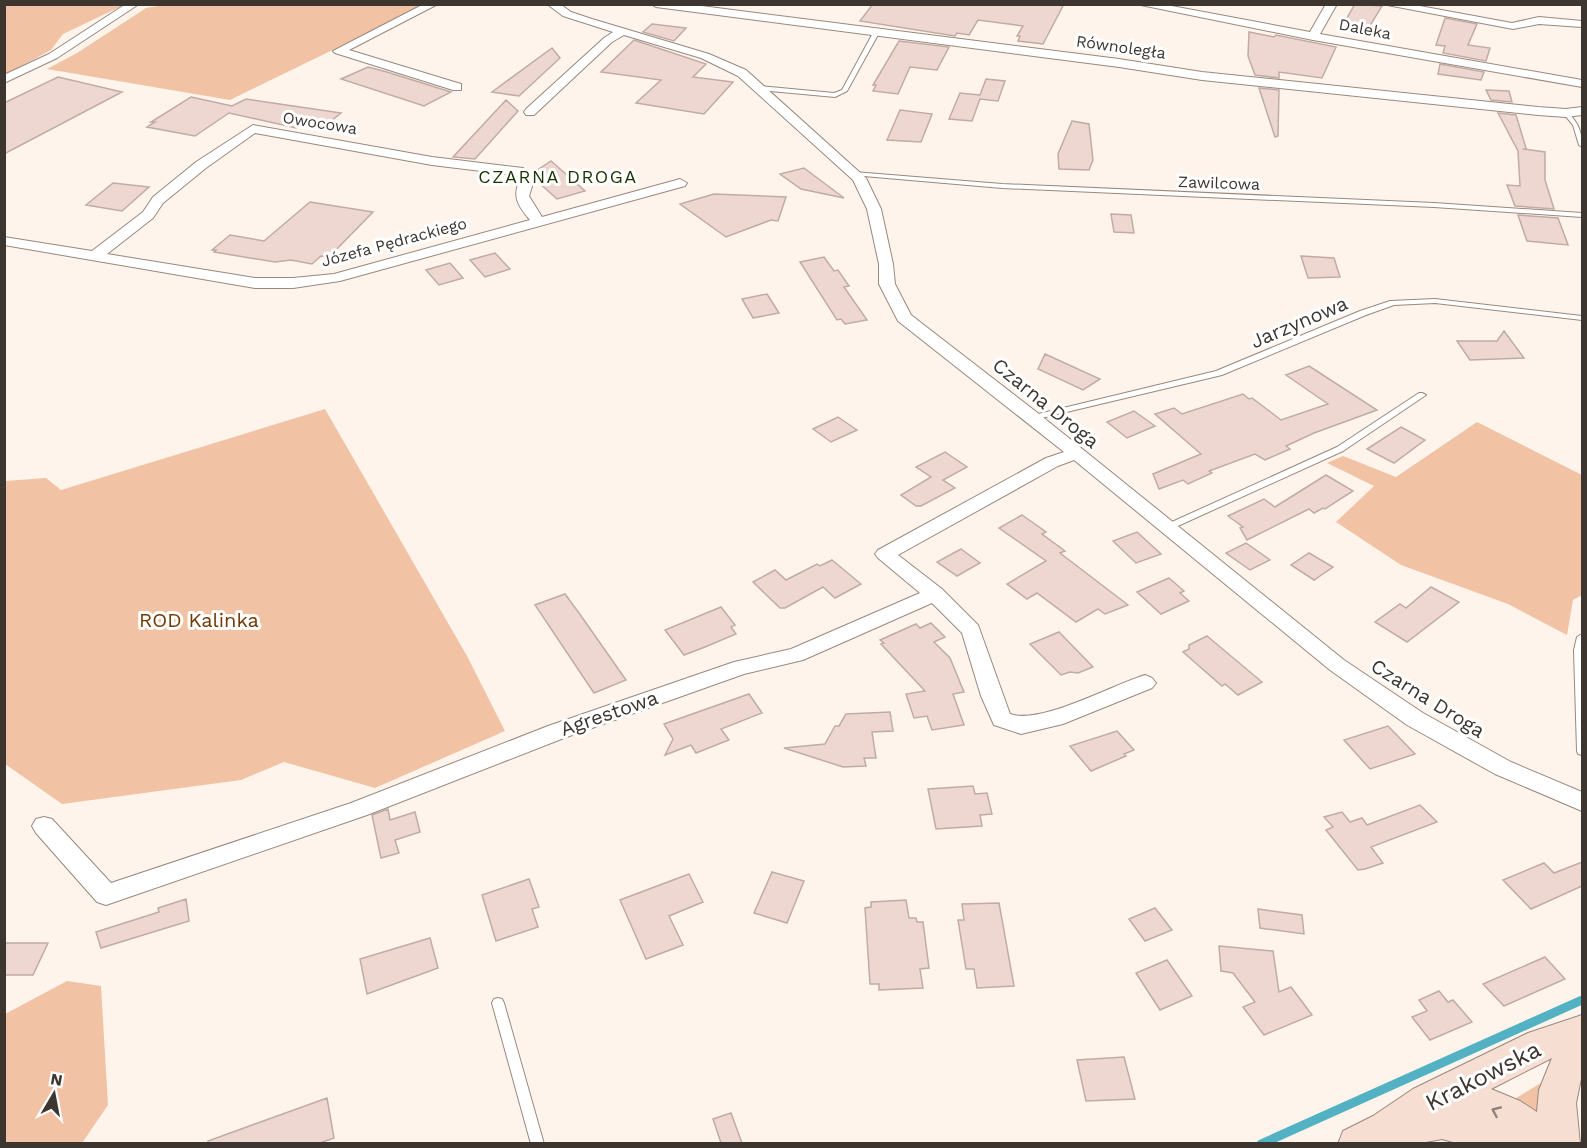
<svg xmlns="http://www.w3.org/2000/svg" width="1587" height="1148" font-family="'Work Sans',sans-serif">
  <style>
    .green { fill: #f1c3a4 }
    .lines { fill: none; stroke-linecap: round; stroke-linejoin: round }
    .stream { stroke: #52b2c3; stroke-width: 9 }
    .building { fill: #eed7d1; stroke: #c0aba5; stroke-width: 1.5 }
    .service-casing { stroke: #99887d; stroke-width: 2 }
    .minor-casing { stroke: #99887d; stroke-width: 2 }
    .secondary-casing { stroke: #99887d; stroke-width: 2 }
    .service { fill: #fff; fill-rule: evenodd }
    .minor { fill: #fff; fill-rule: evenodd }
    .secondary { fill: #f6ded2; fill-rule: evenodd }
    .oneway { stroke: #908179 }
    .labels { text-anchor: middle; dominant-baseline: central; stroke-width: 6; stroke-linejoin: round; paint-order: stroke }
    .far-street-label { font-size: 16px; fill: #3c3530; stroke: #fff }
    .far-neighbourhood-label { font-size: 18px; letter-spacing: 1.5px; fill: #1a3301; stroke: #fff }
    .street-label { font-size: 20px; fill: #3c3530; stroke: #fff }
    .park-label { font-size: 20px; fill: #703802; stroke: #fff }
    .near-street-label { font-size: 24px; fill: #3c3530; stroke: #fff }
  </style>
  <rect width="100%" height="100%" fill="#fff4ec"/>
  <!-- green -->
  <path class="green" d="M170 4 425 5 230 100 47 69 77 53 146 8Z
    M4 5H124L63 34 51 50 5 75Z
    M325 409 467 656 505 731 375 788 284 762 241 780 62 804 5 764V481L46 478 61 490Z
    M1477 422 1582 475V595L1573 600 1567 635 1508 604 1401 565 1336 522 1374 486 1327 463 1343 456 1396 477Z
    M67 981 101 986 108 1105 82 1143H5V1014Z
    M1541 1083V1128L1506 1104Z"/>
  <g class="lines">
    <!-- stream -->
    <path class="stream" d="M1261 1144 1582 1000"/>
  </g>
  <!-- building -->
  <path class="building" d="M873 4H1064L1043 44 1018 41 1020 36H1017L1023 26 978 20 969 35 957 33 955 36 860 21Z
    M1355 4 1382 6 1365 34 1340 30Z
    M1445 18 1477 24 1468 45 1490 48 1486 61 1443 53 1445 46 1436 45Z
    M652 24 686 28 674 41 643 32Z
    M1249 32 1274 37 1276 35 1336 47 1322 78 1279 72V78L1255 75 1248 56Z
    M634 40 706 64 693 77 733 82 704 114 636 103 661 80 601 72Z
    M899 41 949 47 937 70 910 67 898 94 873 91 876 85H873Z
    M552 48 560 58 519 96 492 92Z
    M1440 64 1484 72 1481 80 1438 74Z
    M368 67 387 72 451 92 424 106 341 79Z
    M58 77 122 92 4 154V103Z
    M986 79 1005 81 998 101 980 99 972 121 949 119 960 93 980 95Z
    M1259 88 1279 90 1278 136 1275 137Z
    M1486 90 1509 91 1512 102 1491 100Z
    M191 97 232 106 246 99 341 113 321 129 298 125 296 128 229 113 195 136 147 127 155 122H151Z
    M506 100 518 111 475 159 453 157Z
    M900 110 932 114 921 142 887 140Z
    M1498 113 1516 115 1526 148 1524 149 1545 152V180L1554 209 1515 206 1507 185 1520 186 1518 151Z
    M1072 121 1089 124 1093 160 1089 170 1059 169 1058 154Z
    M551 161 585 191 557 199 536 180 537 176 533 173Z
    M804 168 844 198 801 189 780 174Z
    M113 183 149 187 122 211 86 205Z
    M714 194 786 197 778 221 771 220 726 237 680 204Z
    M310 202 373 212 329 257 321 256 312 264 291 260 275 262 214 252 216 250H212L230 235 264 241Z
    M1111 214 1131 215 1134 233 1114 232Z
    M1518 215 1558 218 1568 245 1527 241Z
    M495 253 510 269 485 277 470 260Z
    M1301 256 1334 258 1340 277 1308 278Z
    M824 257 834 271 838 270 849 286 844 287 867 320 845 324 841 319 837 320 800 262Z
    M450 263 463 278 439 285 426 270Z
    M767 294 779 313 753 318 742 299Z
    M1504 331 1524 358 1470 360 1457 341H1497Z
    M1045 354 1100 379 1083 390 1038 369Z
    M1309 366 1377 410 1314 433 1286 446 1290 449 1265 460 1255 454 1209 471 1212 473 1188 484 1183 480 1159 489 1153 474 1201 454 1155 414 1174 408 1182 414 1243 394 1249 399 1252 398 1281 420 1328 404 1286 375Z
    M1134 411 1155 426 1127 438 1107 422Z
    M838 417 857 430 831 442 813 429Z
    M1401 427 1425 440 1394 463 1367 449Z
    M945 452 967 467 943 480 955 488 921 506H916L901 495 931 477 916 467Z
    M1326 475 1353 491 1325 509 1323 508 1314 513 1309 509 1247 540 1240 528 1243 527 1228 516 1264 499 1275 507Z
    M1022 515 1046 532 1042 534 1065 551 1060 553 1128 605 1105 614 1098 609 1076 622 1037 593 1027 599 1007 584 1046 561 999 528Z
    M1137 532 1161 554 1136 563 1113 541Z
    M1246 543 1270 560 1250 570 1226 553Z
    M961 549 980 563 957 576 937 562Z
    M1309 553 1333 567 1314 580 1291 565Z
    M832 560 861 584 835 598 823 587 785 608H780L753 582 775 570 786 580 817 564 820 566Z
    M1169 578 1184 591 1180 593 1189 601 1161 614 1137 592Z
    M1431 587 1459 602 1407 642 1375 622 1400 604 1406 608Z
    M565 594 579 613 626 680 594 693 535 605Z
    M721 607 735 625 731 627 736 634 705 647 684 655 665 630Z
    M931 623 945 637 934 642 950 658 964 692 953 694 964 725 932 730 927 716 914 718 906 694 925 691 881 644 884 643 880 640 916 624 920 628Z
    M1059 632 1093 667 1078 673 1070 672 1061 675 1030 644Z
    M1207 636 1262 682 1238 695 1225 684 1222 686 1183 652 1189 649V645Z
    M749 694 762 713 721 729 729 740 696 753 691 745 665 755 673 739 664 724Z
    M890 712 893 731 872 732 876 758H864L866 766 843 767 784 748 825 744 835 726H839L846 714Z
    M1388 726 1415 754 1370 769 1344 740Z
    M1117 731 1134 750 1124 754 1126 756 1091 771 1070 746Z
    M973 786 975 794 987 793 992 814 980 815 982 826 936 829 928 789Z
    M1420 805 1437 822 1371 847 1383 863 1365 869 1358 870 1326 830 1333 827 1324 817 1342 812 1350 822 1362 818 1367 825Z
    M388 809 390 820 415 812 420 832 395 840 399 853 381 858 372 815Z
    M1582 862V886L1531 909 1503 880 1544 863 1554 873Z
    M772 872 804 881 787 923 754 913Z
    M689 874 703 902 669 916 683 945 646 959 620 900Z
    M529 879 539 907 532 909 538 927 496 941 482 895Z
    M186 899 189 921 101 948 96 932 159 912 158 908Z
    M906 900 909 918H916L917 922H923L929 968 920 969 923 988 879 990V984H870L865 908 871 907V902Z
    M999 903 1014 986 977 988 974 969H966L958 920H964L962 904Z
    M1155 908 1172 930 1145 941 1129 919Z
    M1258 909 1302 915 1304 934 1260 928Z
    M430 938 438 968 367 994 360 959Z
    M4 943H48L33 975H4Z
    M1219 946 1273 951 1279 992 1291 987 1312 1015 1264 1035 1243 1007 1255 1002 1233 973 1221 971Z
    M1545 957 1565 979 1504 1006 1483 984Z
    M1167 960 1192 996 1160 1010 1136 973Z
    M1439 991 1448 1002 1453 1000 1472 1022 1430 1040 1412 1017 1427 1011 1419 1000Z
    M1124 1057 1135 1099 1086 1101 1077 1060Z
    M327 1098 334 1138 320 1143H208V1141Z
    M731 1113 742 1143H721L713 1119Z"/>
  <g class="lines">
    <!-- service casing -->
    <g class="service-casing">
      <path id="service" d="M876 31 879 33 847 91 835 97 759 90 756 88 759 86 834 93 842 90 873 33Z
        M1564 112H1568C1578 124 1582 130 1582 147L1579 145 1573 125 1563 113Z
        M854 172 1002 184 1434 203 1582 213V217L1434 207 1002 188 852 175 851 174Z
        M1435 299 1582 316V320L1435 303 1394 305 1366 315 1222 375 1033 420 1029 418 1030 416 1216 371 1360 311 1390 301Z
        M1419 393H1422L1426 395 1343 451 1169 530 1166 531 1162 528 1163 526 1337 447Z
        M1582 634V755L1578 754 1577 751 1574 650 1577 637Z
        M498 998 502 999 504 1003 544 1144H531L492 1003 494 999Z"/>
    </g>
    <!-- minor casing -->
    <g class="minor-casing">
      <path id="minor" d="M126 4H139L57 58 4 83V75L49 54Z
        M424 4H438L349 50 461 84V90H453L335 53 333 51Z
        M547 4H560L571 12 592 19 709 54 746 70 866 178 881 209 893 264 895 284 911 315 1039 414 1344 660 1423 713 1511 762 1582 792V811L1495 774 1407 725 1330 670 1074 460 1058 466 898 555 942 589 978 625 1010 714C1041 725 1112 685 1145 675L1152 678 1156 683 1152 688 1063 724 1021 734 994 725 981 696 962 633 932 603 803 660 744 674 564 738 367 815 106 905 97 902 36 833 32 826 36 819 44 817 52 819 111 883 351 803 548 726 734 662 791 649 920 593 878 558 875 554 878 550 1046 458 1064 452 898 321 879 284V264L867 209 853 180 738 76 701 58 624 35 612 42 534 115H526L524 112 526 109 604 38 613 32 563 16Z
        M651 4H686L1119 59 1202 72 1538 107 1566 109 1582 107V115L1566 117 1538 115 1202 80 1119 67 656 7Z
        M1136 4H1161L1310 32 1326 4H1337L1320 34 1582 80V87L1313 40Z
        M1382 4H1409L1512 23 1539 17 1582 21V27L1539 24 1513 29Z
        M253 125 432 157 523 168 535 177 529 196 542 217 680 179 687 183 685 186 340 281 293 288H255L4 245V237L92 251 143 212 153 197 196 162ZM255 133 432 165 515 175 521 178C511 196 518 206 530 220L334 274 293 278H255L107 254 153 218 163 203 206 168Z"/>
    </g>
    <!-- secondary casing -->
    <g class="secondary-casing">
      <path id="secondary" d="M1582 1015V1074L1576 1103 1580 1144H1460L1442 1139 1415 1144H1338L1343 1131 1373 1116 1413 1089 1528 1033ZM1552 1058 1539 1090 1537 1112 1520 1101 1491 1089Z"/>
    </g>
    <!-- service -->
    <use href="#service" class="service"/>
    <!-- minor -->
    <use href="#minor" class="minor"/>
    <!-- secondary -->
    <use href="#secondary" class="secondary"/>
  </g>
  <!-- one-way arrows -->
  <defs><path id="oneway-chevron" d="M-2-3.5L2.5 0L-2 3.5" fill="none" stroke-width="1.6" stroke-linecap="round" stroke-linejoin="round" transform="scale(1.5)"/></defs>
  <use class="oneway" href="#oneway-chevron" transform="translate(1496 1111) rotate(-156)"/>
  <g class="labels">
    <!-- far-street labels -->
    <g class="far-street-label">
      <text transform="translate(1365 29) rotate(11)">Daleka</text>
      <text transform="translate(1121 47) rotate(8)">Równoległa</text>
      <text transform="translate(320 123) rotate(9)">Owocowa</text>
      <text transform="translate(1219 183) rotate(2)">Zawilcowa</text>
      <text transform="translate(394 242) rotate(-15)">Józefa Pędrackiego</text>
    </g>
    <!-- far-neighbourhood labels -->
    <g class="far-neighbourhood-label">
      <text x="558" y="176">CZARNA DROGA</text>
    </g>
    <!-- street labels -->
    <g class="street-label">
      <text transform="translate(1299 322) rotate(-23)">Jarzynowa</text>
      <text transform="translate(1046 403) rotate(39)">Czarna Droga</text>
      <text transform="translate(1428 698) rotate(32)">Czarna Droga</text>
      <text transform="translate(609 713) rotate(-19)">Agrestowa</text>
    </g>
    <!-- park labels -->
    <g class="park-label">
      <text x="199" y="620">ROD Kalinka</text>
    </g>
    <!-- near-street labels -->
    <g class="near-street-label">
      <text transform="translate(1483 1076) rotate(-27)">Krakowska</text>
    </g>
  </g>
  <!-- border -->
  <rect width="1587" height="1148" fill="none" stroke="#3c3530" stroke-width="12"/>
  <!-- north arrow -->
  <g transform="translate(54 1094) rotate(10)" stroke="#ffffff" stroke-width="4.5" paint-order="stroke">
  <path d="M0-4.5L10 22L0 15L-10 22Z" fill="#3c3530"/>
  <text y="-9" font-size="16" font-weight="bold" text-anchor="middle" fill="#3c3530">N</text>
  </g>
</svg>
